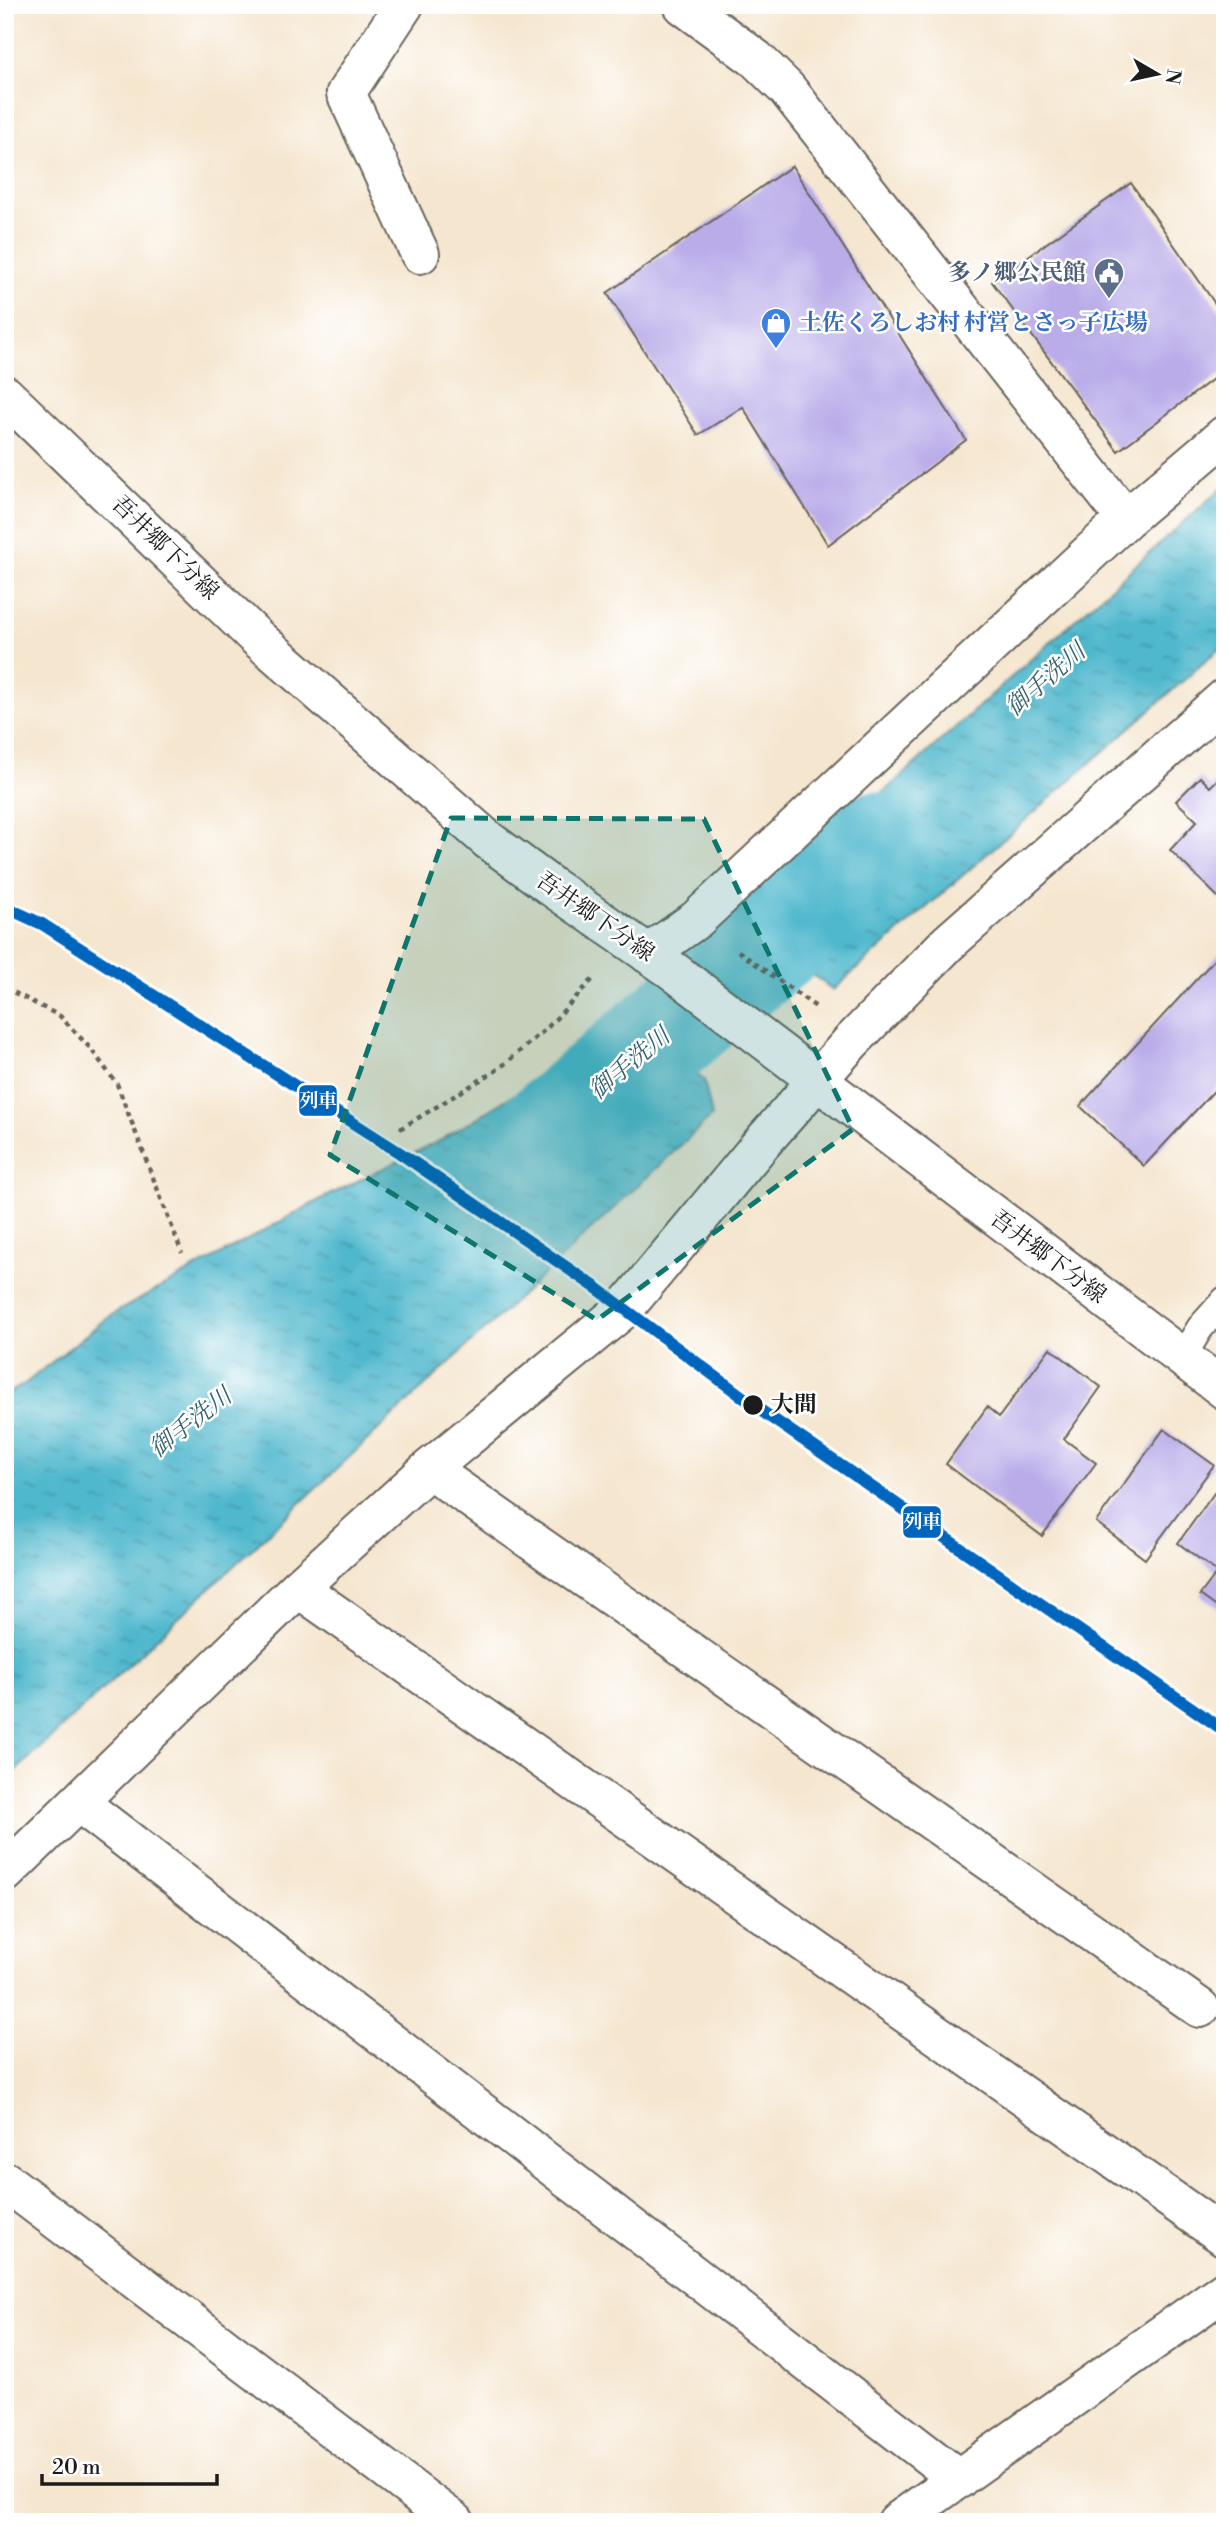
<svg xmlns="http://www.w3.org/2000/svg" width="1230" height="2527" font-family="'Libre Bodoni','Noto Serif JP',serif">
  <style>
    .water { fill: url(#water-ripples); stroke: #366a74; stroke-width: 2 }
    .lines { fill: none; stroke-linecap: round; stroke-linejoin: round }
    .river { stroke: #4fb8cd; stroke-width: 105 }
    .building { fill: #b9ace9 }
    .lane-casing { stroke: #68635b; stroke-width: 30 }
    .street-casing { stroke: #68635b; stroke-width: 42 }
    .secondary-casing { stroke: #68635b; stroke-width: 42 }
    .path { stroke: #68635b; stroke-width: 4.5; stroke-dasharray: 5 5; stroke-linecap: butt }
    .lane { stroke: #fff; stroke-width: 26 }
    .street { stroke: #fff; stroke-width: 38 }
    .secondary { stroke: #fff; stroke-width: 38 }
    .rail-1-casing { stroke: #fff; stroke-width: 18 }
    .rail-1 { stroke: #0065bd; stroke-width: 12 }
    .marked { fill: #0f766e; fill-opacity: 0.2; stroke: #0f766e; stroke-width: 5; stroke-dasharray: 14 9; stroke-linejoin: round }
    .stop-dot { fill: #1c1c1c; stroke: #fff; stroke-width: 2.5 }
    .labels { text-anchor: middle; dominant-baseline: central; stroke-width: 5; stroke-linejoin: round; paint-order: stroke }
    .service-label { font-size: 23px; font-weight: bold; fill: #4e5e75; stroke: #fff; text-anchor: end }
    .shop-label { font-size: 23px; font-weight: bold; fill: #366cbe; stroke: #fff; text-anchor: start }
    .street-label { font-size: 23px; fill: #1c1c1c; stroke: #fff }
    .stop-label { font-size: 23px; font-weight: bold; fill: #1c1c1c; stroke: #fff; text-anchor: start }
    .water-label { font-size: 24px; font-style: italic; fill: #33626c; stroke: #fff }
    .line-badge { stroke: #fff; stroke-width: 2.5 }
    .badge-label { font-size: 19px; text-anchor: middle; font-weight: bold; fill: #fff }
  </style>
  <defs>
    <pattern id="water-ripples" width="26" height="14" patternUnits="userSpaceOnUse" patternTransform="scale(1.75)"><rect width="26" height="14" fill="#4fb8cd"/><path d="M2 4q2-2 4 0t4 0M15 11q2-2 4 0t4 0" fill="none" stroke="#4195a6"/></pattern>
  </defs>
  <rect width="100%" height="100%" fill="#fff"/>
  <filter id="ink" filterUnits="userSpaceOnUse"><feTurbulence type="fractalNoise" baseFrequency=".0143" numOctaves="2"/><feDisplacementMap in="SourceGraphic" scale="14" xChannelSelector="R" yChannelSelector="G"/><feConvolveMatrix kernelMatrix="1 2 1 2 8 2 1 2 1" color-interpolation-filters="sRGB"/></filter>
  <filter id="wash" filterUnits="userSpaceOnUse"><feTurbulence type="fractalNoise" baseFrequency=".00686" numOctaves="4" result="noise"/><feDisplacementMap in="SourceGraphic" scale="28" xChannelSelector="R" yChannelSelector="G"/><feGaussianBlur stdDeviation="1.57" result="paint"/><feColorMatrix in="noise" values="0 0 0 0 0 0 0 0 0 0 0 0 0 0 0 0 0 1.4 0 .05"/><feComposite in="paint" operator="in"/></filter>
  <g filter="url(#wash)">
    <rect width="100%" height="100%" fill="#f5e6cf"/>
    <!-- water -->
    <path class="water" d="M1225 485V644L1218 650 833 990 740 921Z
      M629 1023 704 1080 712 1116 5 1781V1395L26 1383 109 1316 323 1198 441 1140Z"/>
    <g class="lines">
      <!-- river -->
      <path class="river" d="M545 1136 778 937 875 844"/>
    </g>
    <g id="blocks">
      <!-- building -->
      <path class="building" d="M792 166 966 440 828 545 743 407 698 435 607 293Z
        M1131 183 1225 318V370L1118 451 992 282Z
        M1225 772V904L1170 850 1197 821 1176 801 1200 777 1210 787Z
        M1225 948V1079L1144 1166 1080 1106Z
        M1050 1348 1101 1387 1064 1439 1096 1463 1042 1536 946 1464 987 1407 999 1417Z
        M1164 1429 1214 1465 1145 1559 1096 1522Z
        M1225 1478V1613L1200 1595 1217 1572 1178 1543Z"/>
    </g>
  </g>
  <g filter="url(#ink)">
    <use href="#blocks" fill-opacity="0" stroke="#68635b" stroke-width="2"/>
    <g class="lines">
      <!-- lane casing -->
      <g class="lane-casing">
        <path id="lane" d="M1181 1359 1200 1328 1225 1300"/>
      </g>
      <!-- street casing -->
      <g class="street-casing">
        <path id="street" d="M404 5 346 93 420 254
          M683 5 756 59 787 89 1126 519
          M648 954 697 919 1126 519 1225 435
          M429 1469 1200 2008
          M298 1588 1225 2237
          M78 1802 959 2479
          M5 1873 298 1588 429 1469 624 1309 760 1145 851 1042 948 943 1225 698
          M5 2181 455 2522
          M897 2522 1225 2290"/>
      </g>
      <!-- secondary casing -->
      <g class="secondary-casing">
        <path id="secondary" d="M5 395 255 636 488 840 552 887 672 970 1225 1390"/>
      </g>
      <!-- path -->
      <path class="path" d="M738 951 816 1007
        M5 988 60 1016 91 1049 117 1084 182 1253
        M400 1129 500 1068 548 1027 594 978"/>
      <!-- lane -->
      <use href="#lane" class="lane"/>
      <!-- street -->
      <use href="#street" class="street"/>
      <!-- secondary -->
      <use href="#secondary" class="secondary"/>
      <!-- rail-1 casing -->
      <g class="rail-1-casing">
        <path id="rail-1" d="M5 907 42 924 400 1153 598 1289 763 1412 1225 1731"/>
      </g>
      <!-- rail-1 -->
      <use href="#rail-1" class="rail-1"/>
    </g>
  </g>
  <!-- marked area -->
  <path class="marked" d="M451 818 704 819 853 1129 597 1320 330 1155Z"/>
  <!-- icons -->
  <defs>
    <g id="civic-pin" transform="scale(1.575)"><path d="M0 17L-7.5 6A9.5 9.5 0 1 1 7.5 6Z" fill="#5c6f8a" stroke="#fff"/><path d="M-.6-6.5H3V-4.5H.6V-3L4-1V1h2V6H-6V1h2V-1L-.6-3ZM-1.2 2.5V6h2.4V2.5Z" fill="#fff"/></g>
    <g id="shop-pin" transform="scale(1.575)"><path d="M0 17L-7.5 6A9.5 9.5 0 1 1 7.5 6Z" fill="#3f7fe0" stroke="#fff"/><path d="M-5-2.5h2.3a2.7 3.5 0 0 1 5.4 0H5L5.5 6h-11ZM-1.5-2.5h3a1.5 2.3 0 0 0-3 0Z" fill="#fff"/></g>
  </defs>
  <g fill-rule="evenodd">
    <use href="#civic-pin" x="1109" y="273"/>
    <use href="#shop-pin" x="776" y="323"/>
  </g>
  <!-- markers -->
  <circle class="stop-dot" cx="753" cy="1405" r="11"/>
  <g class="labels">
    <!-- service labels -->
    <g class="service-label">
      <text x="1086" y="273">多ノ郷公民館</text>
    </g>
    <!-- shop labels -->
    <g class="shop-label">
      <text x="799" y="323">土佐くろしお村 村営とさっ子広場</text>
    </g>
    <!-- street labels -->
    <g class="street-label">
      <text transform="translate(165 548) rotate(44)">吾井郷下分線</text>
      <text transform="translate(595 917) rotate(35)">吾井郷下分線</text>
      <text transform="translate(1048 1257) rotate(37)">吾井郷下分線</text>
    </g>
    <!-- stop labels -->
    <g class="stop-label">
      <text x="771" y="1405">大間</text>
    </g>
    <!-- water labels -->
    <g class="water-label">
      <text transform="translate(1046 680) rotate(-41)">御手洗川</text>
      <text transform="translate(630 1064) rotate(-40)">御手洗川</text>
      <text transform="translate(191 1423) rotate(-38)">御手洗川</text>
    </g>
  </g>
  <g class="line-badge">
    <rect x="298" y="1084" width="40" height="33" rx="7" fill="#0065bd"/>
    <rect x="902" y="1505" width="40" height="34" rx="7" fill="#0065bd"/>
  </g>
  <g class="badge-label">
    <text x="318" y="1107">列車</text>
    <text x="922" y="1528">列車</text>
  </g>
  <!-- margin -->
  <rect width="1230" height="2527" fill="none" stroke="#fff" stroke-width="28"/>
  <!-- north arrow -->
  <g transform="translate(1157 74) rotate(99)" stroke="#ffffff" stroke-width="5" paint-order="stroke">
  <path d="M0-5L12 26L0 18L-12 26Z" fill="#1c1c1c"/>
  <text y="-10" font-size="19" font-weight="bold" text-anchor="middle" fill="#1c1c1c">N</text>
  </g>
  <!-- scale -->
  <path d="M42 2474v10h175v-10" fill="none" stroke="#1c1c1c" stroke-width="3.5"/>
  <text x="52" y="2474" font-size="21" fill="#1c1c1c" stroke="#ffffff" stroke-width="5" paint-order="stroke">20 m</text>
</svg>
